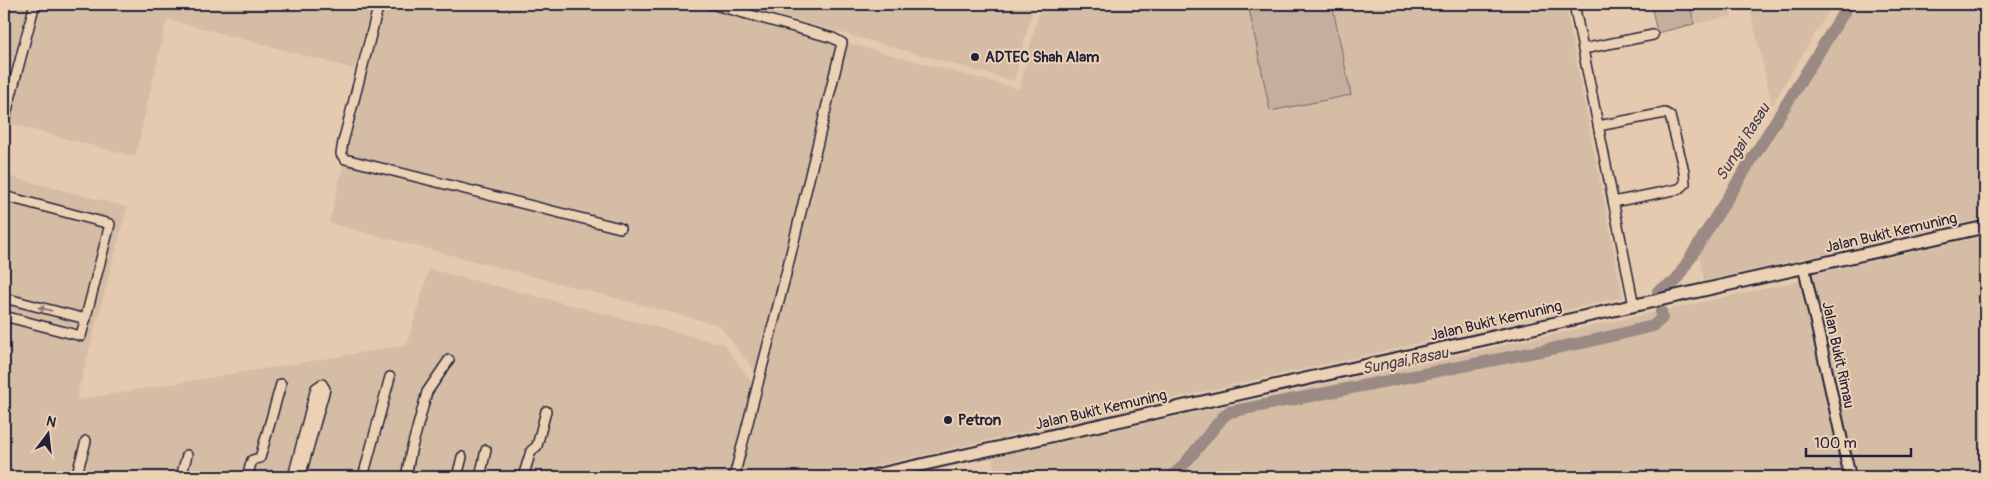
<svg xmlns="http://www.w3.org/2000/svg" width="1989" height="481" font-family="Pangolin,sans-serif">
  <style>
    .built { fill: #d4bca5 }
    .green { fill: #c5ae9c; stroke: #74686c }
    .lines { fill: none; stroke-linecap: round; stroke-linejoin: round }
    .river { stroke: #9b8983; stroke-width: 12 }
    .minor-casing { stroke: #22223b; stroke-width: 12 }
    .tertiary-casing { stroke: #22223b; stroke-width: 14 }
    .secondary-casing { stroke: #22223b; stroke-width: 15 }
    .minor { stroke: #edd1b4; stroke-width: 9 }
    .tertiary { stroke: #edd1b4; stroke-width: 10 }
    .secondary { stroke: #edd1b4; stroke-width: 11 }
    .oneway { fill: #887a78 }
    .poi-dot { fill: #22223b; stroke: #edd1b4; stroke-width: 2 }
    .labels { text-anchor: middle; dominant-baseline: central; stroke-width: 4; stroke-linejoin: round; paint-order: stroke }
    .poi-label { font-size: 15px; font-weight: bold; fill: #22223b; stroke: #edd1b4; text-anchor: start }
    .street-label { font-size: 15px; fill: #22223b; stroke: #edd1b4 }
    .water-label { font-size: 16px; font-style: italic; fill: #464151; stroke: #edd1b4 }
  </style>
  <rect width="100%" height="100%" fill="#e5caaf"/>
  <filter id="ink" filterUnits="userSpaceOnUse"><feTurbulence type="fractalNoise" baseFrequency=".02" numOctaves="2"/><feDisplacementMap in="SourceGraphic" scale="10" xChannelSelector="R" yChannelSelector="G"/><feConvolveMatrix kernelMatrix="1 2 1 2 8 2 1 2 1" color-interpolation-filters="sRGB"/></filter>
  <g filter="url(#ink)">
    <!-- built -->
    <path class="built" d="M4 4H372L355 69 167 19 135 157 4 122Z
      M383 4H701L1019 89 1041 4H1565L1623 297 825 477H740L764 383 719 325 329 223Z
      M738 4H1034L1014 81Z
      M1690 4H1729L1732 16 1694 24Z
      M1749 4H1833L1772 105Z
      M1855 4H1985V218L1704 281 1699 253Z
      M4 175 127 207 76 400 407 345 429 269 723 344 754 384 731 477H4Z
      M1985 236V477H1857L1810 275Z
      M1799 281 1843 477H996L992 457Z"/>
    <!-- green -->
    <path class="green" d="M1248 4H1332L1351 95 1270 111Z
      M1651 4H1690L1694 24 1657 33Z"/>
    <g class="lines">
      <!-- river -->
      <path class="river" d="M1658 291 1675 282 1849 4
        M1171 477 1182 467 1223 417 1229 412 1591 341 1653 326 1662 318 1661 311"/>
      <!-- minor casing -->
      <g class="minor-casing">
        <path id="minor" d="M379 4 343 142 341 154 345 159 620 228
          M711 4 833 38 842 43 784 282 734 477
          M1574 4 1634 306
          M1583 49 1653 35
          M4 122 34 7
          M1598 126 1665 113 1670 116 1684 171 1685 184 1679 189 1613 202
          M4 196 110 224 81 336 4 316
          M4 298 86 319
          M76 477 86 441
          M181 477 187 455
          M247 477 252 460 260 458 281 384
          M293 477 316 388 322 384 325 389 300 477
          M363 477 390 377
          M406 477 411 451 427 392 449 360
          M457 477 462 457
          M480 477 486 450
          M523 477 531 451 537 446 546 411"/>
      </g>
      <!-- tertiary casing -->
      <g class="tertiary-casing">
        <path id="tertiary" d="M1804 268 1850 477"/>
      </g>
      <!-- secondary casing -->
      <g class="secondary-casing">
        <path id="secondary" d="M867 477 1985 227"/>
      </g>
      <!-- minor -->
      <use href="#minor" class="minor"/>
      <!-- tertiary -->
      <use href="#tertiary" class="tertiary"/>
      <!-- secondary -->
      <use href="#secondary" class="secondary"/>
    </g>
    <!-- one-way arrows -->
    <defs><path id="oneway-solid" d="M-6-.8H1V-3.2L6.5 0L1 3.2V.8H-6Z" transform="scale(1.25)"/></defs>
    <use class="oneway" href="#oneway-solid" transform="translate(45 309) rotate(-165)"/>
  </g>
  <!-- markers -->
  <g class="poi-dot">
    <circle cx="975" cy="57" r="5"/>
    <circle cx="948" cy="420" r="5"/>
  </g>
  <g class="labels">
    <!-- poi labels -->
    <g class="poi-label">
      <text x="985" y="57">ADTEC Shah Alam</text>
      <text x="958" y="420">Petron</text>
    </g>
    <!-- street labels -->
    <g class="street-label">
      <text transform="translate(1891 233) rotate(-13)">Jalan Bukit Kemuning</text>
      <text transform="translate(1496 321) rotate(-13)">Jalan Bukit Kemuning</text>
      <text transform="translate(1838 355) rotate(78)">Jalan Bukit Rimau</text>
      <text transform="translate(1101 410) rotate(-13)">Jalan Bukit Kemuning</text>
    </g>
    <!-- water labels -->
    <g class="water-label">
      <text transform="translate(1743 142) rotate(-58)">Sungai Rasau</text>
      <text transform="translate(1405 361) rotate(-11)">Sungai Rasau</text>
    </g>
  </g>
  <!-- margin -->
  <rect width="1989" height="481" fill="none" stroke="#edd1b4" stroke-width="20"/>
  <rect x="10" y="10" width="1969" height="461" fill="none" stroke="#22223b" stroke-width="2" filter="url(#ink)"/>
  <!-- north arrow -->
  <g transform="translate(48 434) rotate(15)" stroke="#edd1b4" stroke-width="4" paint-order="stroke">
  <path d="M0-4L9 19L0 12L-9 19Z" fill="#22223b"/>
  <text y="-8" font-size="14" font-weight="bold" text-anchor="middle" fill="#22223b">N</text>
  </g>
  <!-- scale -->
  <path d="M1806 448v8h105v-8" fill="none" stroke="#22223b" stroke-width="2.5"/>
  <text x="1814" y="448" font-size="15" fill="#22223b" stroke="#edd1b4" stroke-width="4" paint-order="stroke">100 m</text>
</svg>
